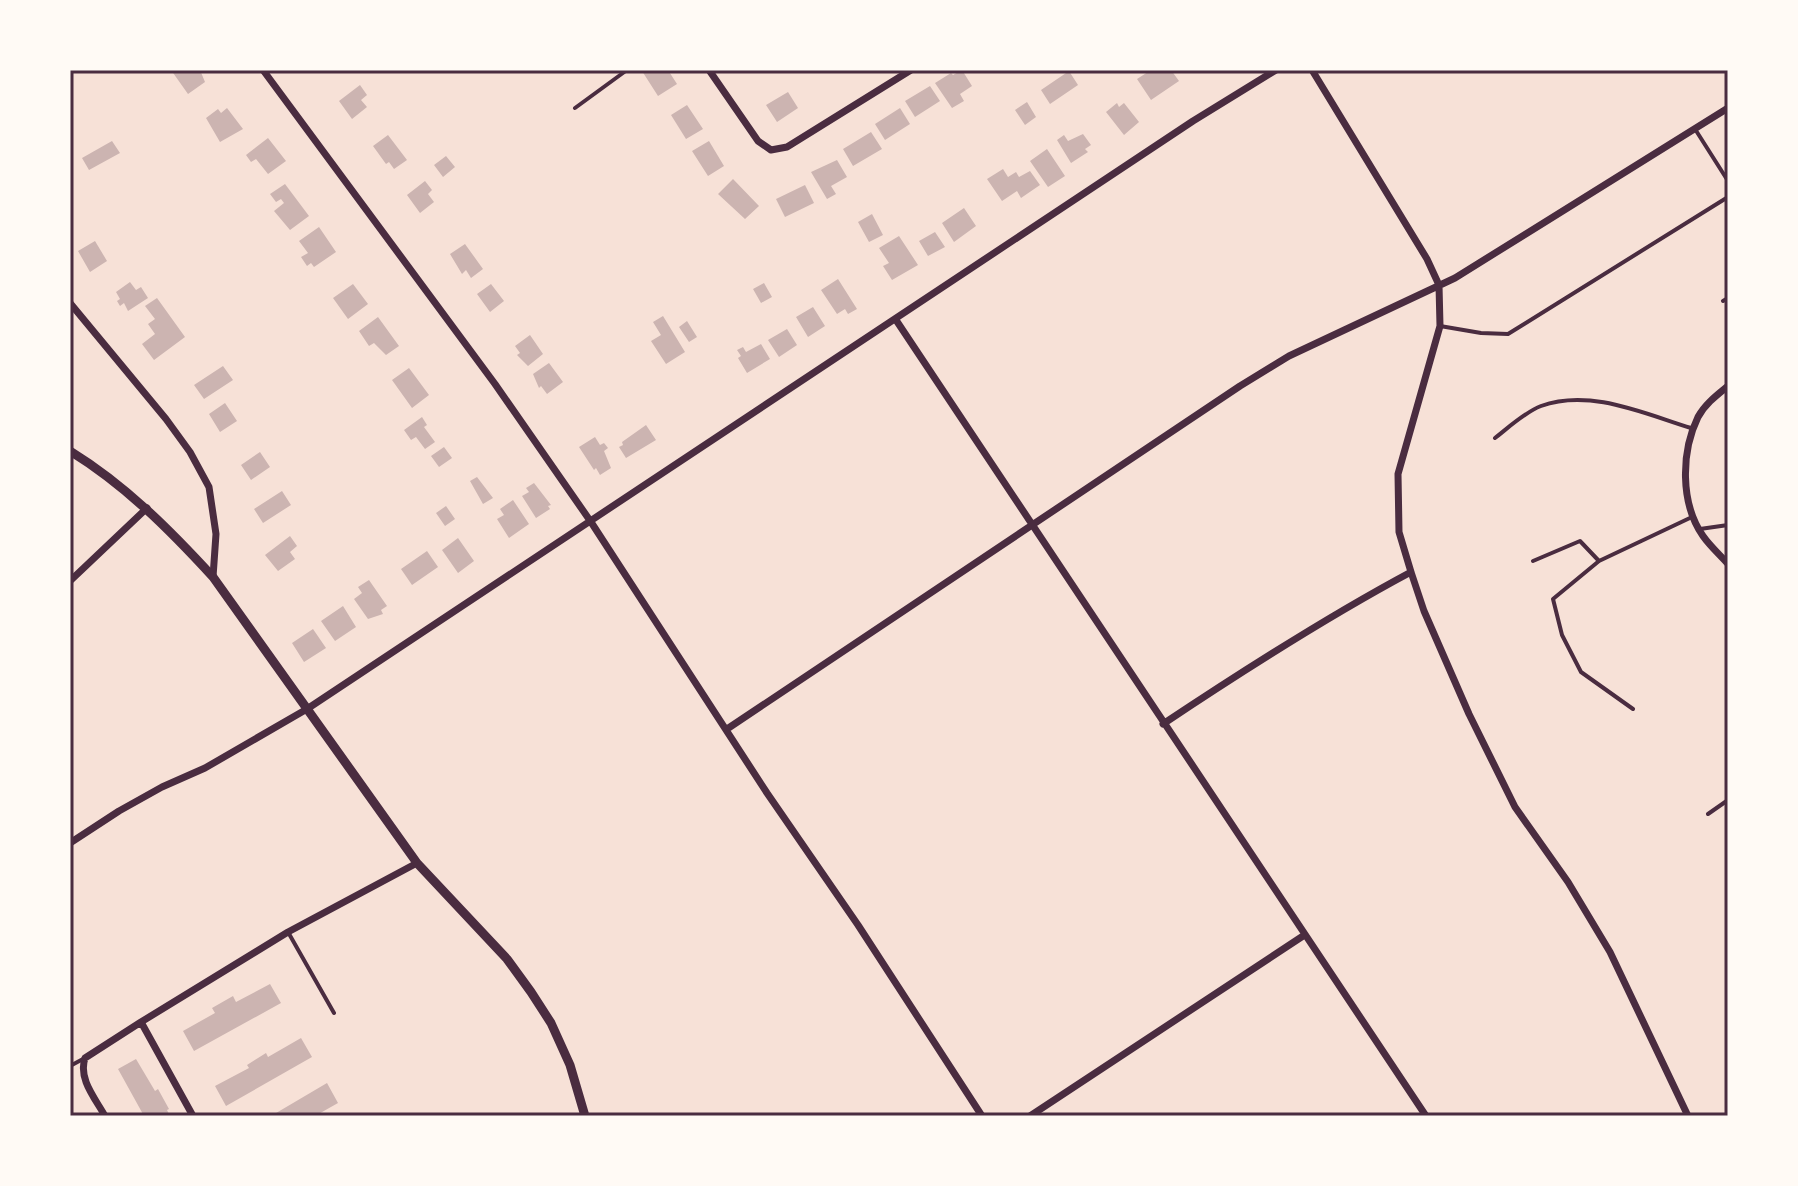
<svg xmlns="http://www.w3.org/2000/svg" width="1798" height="1186" font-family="'Exo 2',sans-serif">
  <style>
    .building { fill: #ccb4b1 }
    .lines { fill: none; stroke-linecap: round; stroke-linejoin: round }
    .service { stroke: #4a2c40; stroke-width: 4 }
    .minor { stroke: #4a2c40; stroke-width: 7 }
    .tertiary { stroke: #4a2c40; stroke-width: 9 }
    .neatline { fill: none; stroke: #4a2c40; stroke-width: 3 }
  </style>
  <rect width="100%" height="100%" fill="#f7e1d7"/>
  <!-- building -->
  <path class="building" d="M171 70H200L205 82 188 94Z
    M645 70H668L677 84 658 96 642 71Z
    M962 70 972 86 960 94 964 101 952 108 935 83 951 73 953 75Z
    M1151 70H1171L1179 81 1151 100 1137 79Z
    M1069 71 1078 85 1050 104 1041 90Z
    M360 85 367 95 361 100 367 107 352 119 339 101Z
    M930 86 940 101 915 117 905 101Z
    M788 92 798 108 777 122 766 105Z
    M1027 102 1036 117 1025 125 1015 110Z
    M1117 103 1119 107 1124 103 1139 122 1124 135 1106 112Z
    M687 105 703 129 686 139 671 115Z
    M227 108 243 129 220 142 206 118 218 109 221 113Z
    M900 108 910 124 885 140 875 124Z
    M871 132 882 149 853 166 843 149Z
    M1083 134 1091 145 1085 149 1088 152 1071 163 1057 140 1064 135 1068 141Z
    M388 135 407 160 394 169 389 162 386 164 373 146Z
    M268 138 286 161 268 174 256 159 251 162 246 155Z
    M112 141 120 153 89 170 82 158Z
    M709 141 724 166 708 176 692 151Z
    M1047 149 1065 176 1048 187 1030 161Z
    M446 156 455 167 443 177 434 165Z
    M837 160 847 177 831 186 836 194 827 199 811 172Z
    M1003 169 1008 177 1016 172 1019 177 1030 171 1040 185 1021 198 1017 191 1002 201 987 179Z
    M733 179 759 206 745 219 718 194Z
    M425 181 432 190 428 194 434 202 420 213 407 195Z
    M285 184 309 216 290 230 274 211 284 203 281 199 276 202 270 194Z
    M805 185 814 203 785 217 776 199Z
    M964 208 976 226 954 242 942 223Z
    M872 214 883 235 869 242 858 222Z
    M319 227 336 252 314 267 311 263 307 266 301 257 308 253 299 241Z
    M935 232 945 247 928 256 919 241Z
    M899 236 918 265 892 280 883 266 889 263 879 248Z
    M95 241 107 261 90 272 78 251Z
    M465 244 483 269 471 278 466 270 462 274 450 254Z
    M838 279 857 309 848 314 845 309 837 314 821 290Z
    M130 282 136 290 141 287 148 298 128 311 124 303 120 306 117 301 120 299 116 292Z
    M764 283 772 297 761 303 753 289Z
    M353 284 368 304 348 319 333 298Z
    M491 284 504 301 490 312 477 294Z
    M157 298 185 337 154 360 142 344 155 334 148 324 155 319 145 306Z
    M813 307 825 326 808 337 796 317Z
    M663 316 685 352 666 364 651 341 661 335 653 322Z
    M378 317 399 346 386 355 374 343 369 346 359 331Z
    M687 321 697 337 689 342 679 327Z
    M787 329 797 345 779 357 768 340Z
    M530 335 543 354 528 366 517 355 520 353 515 346Z
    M761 344 770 359 747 373 738 358 741 356 737 350 743 347 746 352Z
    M549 363 563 382 547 394 541 386 539 388 533 374Z
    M223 366 233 380 204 399 194 385Z
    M409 368 429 395 412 408 392 380Z
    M225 403 237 421 220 432 209 414Z
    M422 417 427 425 424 427 435 442 425 449 416 437 411 440 404 430Z
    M646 425 656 440 626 458 619 447 623 445 622 442Z
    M595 437 600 445 604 443 608 448 604 451 611 468 600 475 596 468 594 470 579 447Z
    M444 447 452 458 439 467 431 456Z
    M260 452 270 467 251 480 241 465Z
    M477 477 493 498 483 504 470 481Z
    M534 483 551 505 548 506 550 509 536 518 522 496 529 492 526 488Z
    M282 491 291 505 263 523 254 509Z
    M513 500 529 524 509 538 497 519 504 515 500 509Z
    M446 506 455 519 445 526 436 513Z
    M290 536 297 546 290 552 295 559 278 571 265 555Z
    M458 538 474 561 458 573 442 550Z
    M427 551 438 567 412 585 401 569Z
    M369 580 387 606 381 610 383 614 368 619 354 599 362 593 358 587Z
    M343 606 356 627 335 641 321 621Z
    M313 629 326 648 304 662 292 643Z
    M270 984 281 1003 194 1051 183 1031 215 1013 212 1008 233 996 236 1002Z
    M301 1038 312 1057 226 1106 215 1086 249 1068 247 1065 266 1053 268 1057Z
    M136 1059 155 1091 158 1089 169 1109 167 1110 170 1116H144L118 1069Z
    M327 1083 338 1103 315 1116H271Z"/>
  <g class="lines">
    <!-- service -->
    <path class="service" d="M575 108 627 70
      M1695 129 1728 181
      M1723 301 1728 298
      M1440 326 1481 333 1508 334 1728 197
      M1495 438C1508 428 1525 412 1541 406 1590 388 1645 414 1691 428
      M1700 529 1728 525
      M1533 561 1580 541 1599 561
      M1633 709 1581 672 1562 635 1553 599 1599 561 1692 517
      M1708 814 1728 800
      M288 932 334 1013
      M70 1066 83 1059"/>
    <!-- minor -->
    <path class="minor" d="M263 70 495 384 591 522 767 793 858 925 982 1116
      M709 70 758 141 771 150 787 147 911 70
      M1312 70 1427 259 1439 285 1440 326 1398 474 1399 532 1411 572 1424 611 1469 714 1515 807 1568 882 1610 952 1688 1116
      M70 303 166 419 190 452 209 487 216 534 213 577
      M896 320 1426 1116
      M1728 386C1717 395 1705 404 1698 417 1681 452 1680 503 1703 536 1710 546 1720 555 1728 564
      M70 581 147 508
      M1163 724C1244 670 1325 618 1411 572
      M727 729 1240 386 1289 356 1455 278 1728 108
      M70 843 119 811 162 787 205 768 307 709 1193 121 1276 70
      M141 1022 288 932 417 863
      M105 1116C95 1098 78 1079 85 1058L141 1022 193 1116
      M1030 1116 1303 936"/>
    <!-- tertiary -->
    <path class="tertiary" d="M70 451C125 485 169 529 213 577L417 863 507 959 531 992 551 1023 570 1065 585 1116"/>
  </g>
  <!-- border -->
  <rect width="1798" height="1186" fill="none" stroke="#fffaf5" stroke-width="144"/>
  <rect x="72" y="72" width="1654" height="1042" class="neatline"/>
</svg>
